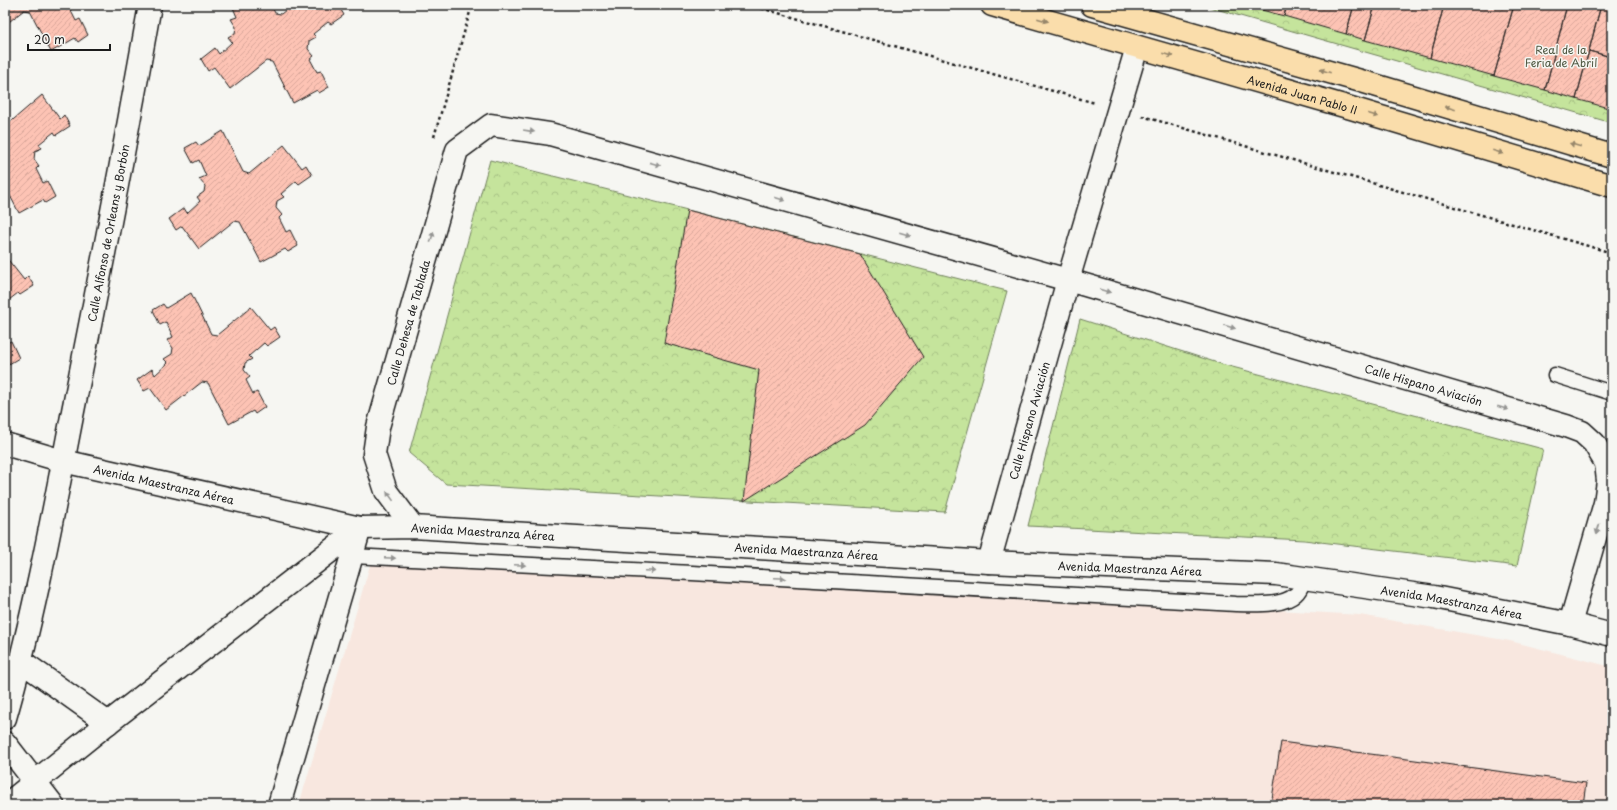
<svg xmlns="http://www.w3.org/2000/svg" width="1617" height="810" font-family="'Playpen Sans',sans-serif">
  <style>
    .built { fill: #f8e7df }
    .forest { fill: url(#forest-crowns); stroke: #70805c }
    .building { fill: url(#building-hatch); stroke: #1c1c1c }
    .lines { fill: none; stroke-linecap: round; stroke-linejoin: round }
    .lane-casing { stroke: #1c1c1c; stroke-width: 17 }
    .street-casing { stroke: #1c1c1c; stroke-width: 25 }
    .primary-casing { stroke: #1c1c1c; stroke-width: 25 }
    .path { stroke: #1c1c1c; stroke-width: 2.5; stroke-dasharray: 3 3; stroke-linecap: butt }
    .lane { stroke: #f6f6f2; stroke-width: 14 }
    .street { stroke: #f6f6f2; stroke-width: 22 }
    .primary { stroke: #faddab; stroke-width: 22 }
    .oneway { fill: #96866b }
    .oneway2 { fill: #949492 }
    .labels { text-anchor: middle; dominant-baseline: central; stroke-width: 3; stroke-linejoin: round; paint-order: stroke }
    .park-label { font-size: 11px; fill: #4f5842; stroke: #f6f6f2 }
    .street-label { font-size: 11px; fill: #1c1c1c; stroke: #f6f6f2 }
  </style>
  <defs>
    <pattern id="forest-crowns" width="20" height="18" patternUnits="userSpaceOnUse"><rect width="20" height="18" fill="#c5e49c"/><path d="M2 6a3 3 0 1 1 6 0M12 15a3 3 0 1 1 6 0" fill="none" stroke="#a9c386"/></pattern>
    <pattern id="building-hatch" width="6" height="6" patternUnits="userSpaceOnUse"><rect width="6" height="6" fill="#fdc3b4"/><path d="M-1 1l2-2M0 6l6-6M5 7l2-2" fill="none" stroke="#d8a79a"/></pattern>
  </defs>
  <rect width="100%" height="100%" fill="#f6f6f2"/>
  <filter id="ink" filterUnits="userSpaceOnUse"><feTurbulence type="fractalNoise" baseFrequency=".025" numOctaves="2"/><feDisplacementMap in="SourceGraphic" scale="8" xChannelSelector="R" yChannelSelector="G"/><feConvolveMatrix kernelMatrix="1 2 1 2 8 2 1 2 1" color-interpolation-filters="sRGB"/></filter>
  <g filter="url(#ink)">
    <!-- built -->
    <path class="built" d="M373 555 1360 615 1510 641 1612 667V805H299Z"/>
    <!-- forest -->
    <path class="forest" d="M1202 5H1612V123Z
      M490 160 1007 291 945 512 446 484 409 453Z
      M1080 319 1221 364 1543 449 1517 566 1304 540 1028 526Z"/>
    <!-- building -->
    <path class="building" d="M5 5H72L69 7 76 21 80 19 88 35 78 42 75 38 51 52 30 11 24 10 5 25Z
      M232 5H271L275 13 281 14 292 5H331L334 9 338 5 344 15 331 24 328 22 313 34 316 37 309 41 308 49 314 56 310 59 317 72 321 71 329 87 319 93 317 90 293 103 272 62 266 61 230 89 214 67 208 71 201 59 215 48 219 54 232 42 228 37 235 33 236 27 231 19 237 17Z
      M1243 5H1287L1284 16Z
      M1287 5H1354L1346 34 1284 16Z
      M1354 5H1375L1365 40 1346 34Z
      M1375 5H1444L1430 58 1365 40Z
      M1444 5H1514L1494 76 1430 58Z
      M1514 5H1567L1545 90 1494 76Z
      M1567 5H1601L1576 99 1545 90Z
      M1601 5H1612V37L1607 56 1589 51Z
      M1612 37V57L1607 56Z
      M1589 51 1612 57V109L1576 99Z
      M42 95 60 119 64 115 70 126 56 135 54 132 39 144 42 148 35 151 34 159 39 166 36 169 43 183 47 181 55 197 45 203 43 200 19 213 5 186V124L7 125Z
      M223 131 243 172 249 174 284 145 302 168 306 165 312 175 299 184 296 181 281 194 284 197 277 201 276 208 282 215 279 218 286 232 290 230 298 246 288 252 285 249 261 262 240 222 234 221 199 249 182 226 176 230 169 219 184 208 187 213 200 201 197 197 204 192 205 186 199 179 206 176 199 160 193 163 185 148 196 142 199 146Z
      M687 210 860 254 923 357 865 425 744 501 759 370 664 343Z
      M5 256 24 280 28 276 34 286 20 295 18 293 5 303Z
      M191 293 211 334 217 335 251 307 270 330 274 327 280 337 267 346 264 343 249 356 252 359 245 363 244 370 250 377 246 380 253 394 257 392 265 407 255 414 253 411 229 424 208 383 202 382 166 410 150 388 144 391 137 380 152 369 155 375 168 363 164 359 172 354 173 348 167 340 173 337 166 322 160 325 153 310 163 304 166 308Z
      M5 339 7 343 11 341 19 358 9 364 7 361 5 362Z
      M1281 742 1586 783 1583 805H1271Z"/>
    <g class="lines">
      <!-- lane casing -->
      <g class="lane-casing">
        <path id="lane" d="M1555 375 1612 393
          M352 556 692 573 1236 604C1253 604 1283 607 1296 594 1300 591 1303 583 1305 578"/>
      </g>
      <!-- street casing -->
      <g class="street-casing">
        <g id="street">
          <path id="s1" d="M5 444 63 461 360 528 413 527 989 562 1276 574 1434 597 1570 624 1612 635"/>
          <path id="s2" d="M413 527 386 491 374 454 378 427 457 150 491 125 550 134 1068 280 1566 426 1582 432 1594 443 1606 463 1608 481 1605 503 1570 624"/>
          <path id="s3" d="M989 562 1068 280 1137 47"/>
          <path d="M21 661 108 723"/>
          <path id="s4" d="M5 718C34 617 53 514 73 411 100 276 126 141 150 5"/>
          <path d="M5 743 53 805"/>
          <path d="M6 805 108 723 360 528"/>
          <path d="M279 805 360 528"/>
        </g>
      </g>
      <!-- primary casing -->
      <g class="primary-casing">
        <g id="primary">
          <path id="s5" d="M992 5 1351 108 1612 186"/>
          <path d="M1092 5 1361 81 1612 156"/>
        </g>
      </g>
      <!-- path -->
      <path class="path" d="M750 5 1095 103
        M1142 116 1612 253
        M434 137 472 5"/>
      <!-- lane -->
      <use href="#lane" class="lane"/>
      <!-- street -->
      <use href="#street" class="street"/>
      <!-- primary -->
      <use href="#primary" class="primary"/>
    </g>
    <!-- one-way arrows -->
    <defs><path id="oneway-solid" d="M-6-.8H1V-3.2L6.5 0L1 3.2V.8H-6Z"/></defs>
    <g class="oneway">
      <use href="#oneway-solid" transform="translate(1043 20) rotate(16)"/>
      <use href="#oneway-solid" transform="translate(1168 55) rotate(16)"/>
      <use href="#oneway-solid" transform="translate(1325 71) rotate(-164)"/>
      <use href="#oneway-solid" transform="translate(1450 108) rotate(-163)"/>
      <use href="#oneway-solid" transform="translate(1373 115) rotate(17)"/>
      <use href="#oneway-solid" transform="translate(1575 145) rotate(-163)"/>
      <use href="#oneway-solid" transform="translate(1498 152) rotate(17)"/>
    </g>
    <g class="oneway2">
      <use href="#oneway-solid" transform="translate(529 131) rotate(9)"/>
      <use href="#oneway-solid" transform="translate(655 164) rotate(16)"/>
      <use href="#oneway-solid" transform="translate(780 199) rotate(16)"/>
      <use href="#oneway-solid" transform="translate(905 234) rotate(16)"/>
      <use href="#oneway-solid" transform="translate(432 237) rotate(-74)"/>
      <use href="#oneway-solid" transform="translate(1105 291) rotate(16)"/>
      <use href="#oneway-solid" transform="translate(1230 327) rotate(16)"/>
      <use href="#oneway-solid" transform="translate(1503 408) rotate(16)"/>
      <use href="#oneway-solid" transform="translate(390 496) rotate(-126)"/>
      <use href="#oneway-solid" transform="translate(1598 529) rotate(106)"/>
      <use href="#oneway-solid" transform="translate(390 558) rotate(3)"/>
      <use href="#oneway-solid" transform="translate(520 565) rotate(3)"/>
      <use href="#oneway-solid" transform="translate(650 571) rotate(3)"/>
      <use href="#oneway-solid" transform="translate(780 578) rotate(3)"/>
    </g>
  </g>
  <g class="labels">
    <!-- park labels -->
    <g class="park-label">
      <text x="1561" y="49">Real de la<tspan x="1561" dy="13">Feria de Abril</tspan></text>
    </g>
    <!-- street labels -->
    <g class="street-label">
      <text stroke="none"><textPath href="#s5" startOffset="323">Avenida Juan Pablo II</textPath></text>
      <text stroke="none"><textPath href="#s4" startOffset="496">Calle Alfonso de Orleans y Borbón</textPath></text>
      <text stroke="none"><textPath href="#s2" startOffset="220">Calle Dehesa de Tablada</textPath></text>
      <text stroke="none"><textPath href="#s2" startOffset="1410">Calle Hispano Aviación</textPath></text>
      <text stroke="none"><textPath href="#s3" startOffset="147">Calle Hispano Aviación</textPath></text>
      <text stroke="none"><textPath href="#s1" startOffset="164">Avenida Maestranza Aérea</textPath></text>
      <text stroke="none"><textPath href="#s1" startOffset="488">Avenida Maestranza Aérea</textPath></text>
      <text stroke="none"><textPath href="#s1" startOffset="812">Avenida Maestranza Aérea</textPath></text>
      <text stroke="none"><textPath href="#s1" startOffset="1136">Avenida Maestranza Aérea</textPath></text>
      <text stroke="none"><textPath href="#s1" startOffset="1460">Avenida Maestranza Aérea</textPath></text>
    </g>
  </g>
  <!-- margin -->
  <rect width="1617" height="810" fill="none" stroke="#f6f6f2" stroke-width="20"/>
  <rect x="10" y="10" width="1597" height="790" fill="none" stroke="#1c1c1c" stroke-width="1.5" filter="url(#ink)"/>
  <!-- scale -->
  <path d="M28 44v6h82v-6" fill="none" stroke="#1c1c1c" stroke-width="2"/>
  <text x="34" y="44" font-size="12" fill="#1c1c1c" stroke="#f6f6f2" stroke-width="3" paint-order="stroke">20 m</text>
</svg>
